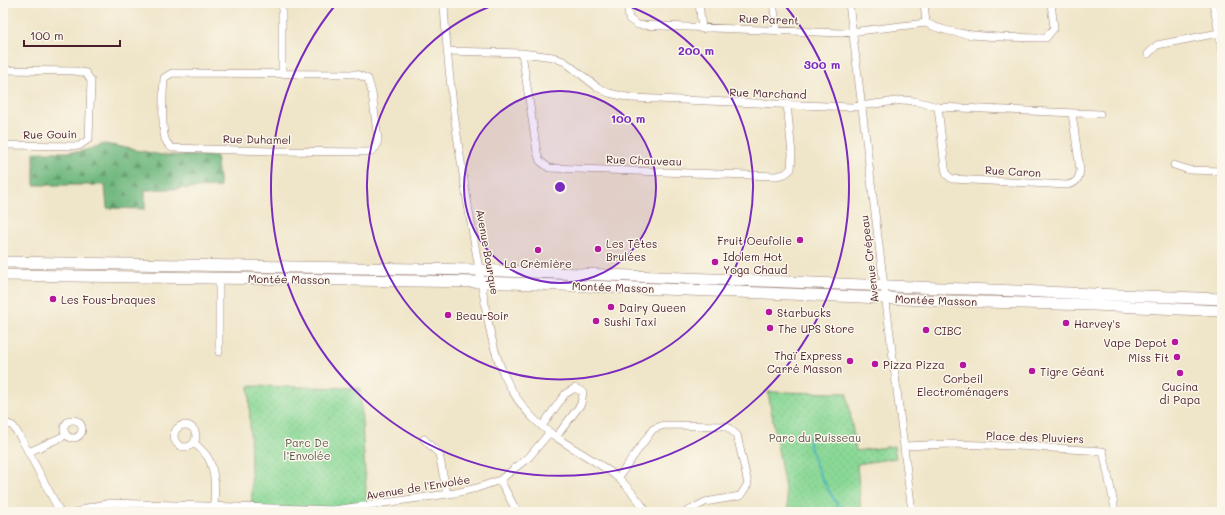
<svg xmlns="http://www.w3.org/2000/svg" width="1225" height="515" font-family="Mali,sans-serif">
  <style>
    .green { fill: url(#green-dots); stroke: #6a7c60 }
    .forest { fill: url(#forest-firs); stroke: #5c6c55 }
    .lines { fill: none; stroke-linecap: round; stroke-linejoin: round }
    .stream { stroke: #43b2be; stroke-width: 2 }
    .street-casing { stroke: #9c827a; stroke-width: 8 }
    .primary-casing { stroke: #9c827a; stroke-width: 12 }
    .street { stroke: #fff; stroke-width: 7 }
    .primary { stroke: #fff; stroke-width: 11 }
    .ring { fill: none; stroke: #7b2cbf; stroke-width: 2 }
    .poi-dot { fill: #b5179e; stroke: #fbf7ec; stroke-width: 1.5 }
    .labels { text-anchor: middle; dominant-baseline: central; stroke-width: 3; stroke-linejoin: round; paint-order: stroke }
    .street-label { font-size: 11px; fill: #4a1f2b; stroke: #fbf7ec }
    .poi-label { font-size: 11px; fill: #4a1f2b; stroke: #fbf7ec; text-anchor: start }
    .park-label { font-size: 11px; fill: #5d564b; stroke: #fbf7ec }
    .centre { fill: #7b2cbf; stroke: #fbf7ec; stroke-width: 2 }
    .ring-label { font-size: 12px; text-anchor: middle; font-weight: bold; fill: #7b2cbf; stroke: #fbf7ec; stroke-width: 3; stroke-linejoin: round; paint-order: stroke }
  </style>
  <defs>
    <pattern id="green-dots" width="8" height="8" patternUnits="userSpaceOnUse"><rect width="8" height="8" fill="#8ad896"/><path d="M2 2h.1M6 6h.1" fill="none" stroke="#79b981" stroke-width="1.8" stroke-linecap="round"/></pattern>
    <pattern id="forest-firs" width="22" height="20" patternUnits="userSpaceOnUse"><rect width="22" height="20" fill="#6fb87f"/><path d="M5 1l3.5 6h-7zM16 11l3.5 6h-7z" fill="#5d9568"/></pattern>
  </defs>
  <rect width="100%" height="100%" fill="#fbf7ec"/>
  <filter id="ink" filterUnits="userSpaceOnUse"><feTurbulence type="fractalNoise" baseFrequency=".025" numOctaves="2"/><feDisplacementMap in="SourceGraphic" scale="8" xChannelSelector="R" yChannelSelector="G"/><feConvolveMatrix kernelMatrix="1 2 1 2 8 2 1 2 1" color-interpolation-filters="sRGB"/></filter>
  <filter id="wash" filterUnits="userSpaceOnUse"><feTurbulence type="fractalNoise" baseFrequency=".012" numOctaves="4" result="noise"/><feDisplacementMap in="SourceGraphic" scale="16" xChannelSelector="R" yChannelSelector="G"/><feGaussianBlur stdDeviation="0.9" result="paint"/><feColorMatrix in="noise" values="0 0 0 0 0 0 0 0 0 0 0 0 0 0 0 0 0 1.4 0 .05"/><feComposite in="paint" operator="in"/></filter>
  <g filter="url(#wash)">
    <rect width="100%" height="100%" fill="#efe5c8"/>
    <!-- green -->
    <path class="green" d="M249 386 360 388 367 508C328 510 290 514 252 510Z
      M768 392 847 393 856 451 894 446 896 458 857 464 861 512H789Z"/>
    <!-- forest -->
    <path class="forest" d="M105 144 162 155 216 156 220 187 145 190V209L107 208 105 185H34V152H79Z"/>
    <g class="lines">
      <!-- stream -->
      <path class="stream" d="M809 438C812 466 827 488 842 512"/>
    </g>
  </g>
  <g filter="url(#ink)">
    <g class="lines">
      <!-- street casing -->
      <g class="street-casing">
        <path id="street" d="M444 3C449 110 470 216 488 321 495 358 507 392 534 419 558 443 591 456 617 477 629 487 638 500 647 512
          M627 3 629 19 638 25 842 33 926 23C958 39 1010 37 1046 38L1054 28 1051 3
          M699 3 702 29
          M773 3 777 30
          M849 3 912 512
          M924 3 926 23
          M1213 3 1222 49
          M447 51 522 53 553 57 565 62 597 87 609 93 631 98 852 107 904 100 915 101 938 107 1100 114
          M522 53 537 152 540 161 549 168 776 176 785 174 791 169 792 154 787 104
          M1148 54 1157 45 1219 33
          M3 70 75 71 86 73 91 81 89 139 79 146 3 145
          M172 73 356 74 368 79 372 93 378 140 376 147 370 152 271 151 172 148C170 146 167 144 166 141 161 132 163 90 164 78Z
          M282 74V3
          M938 107 945 168 947 175 952 179 1067 185C1076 183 1079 180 1080 170L1072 113
          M1174 165 1189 170 1222 171
          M219 352V278
          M64 429a9 9 0 1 1 18 0a9 9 0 1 1-18 0Z
          M3 422 13 426 22 440 60 512
          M174 436a11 11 0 1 1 22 0a11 11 0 1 1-22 0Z
          M542 426 565 394 575 388 583 392 581 404 556 437
          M424 439 439 454 447 494
          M194 442C198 447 203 451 207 456 216 470 215 490 214 506
          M904 446 949 444 1017 446 1103 451 1114 504V512
          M29 452 66 435
          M618 478 653 429 664 425 726 426 737 435 748 484 740 496 705 502 686 512
          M500 480 517 512
          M78 512 87 508 111 503 334 510 455 493 477 488 500 480 529 457 550 432"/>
      </g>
      <!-- primary casing -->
      <g class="primary-casing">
        <path id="primary" d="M3 262 479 270 1222 299
          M3 275 481 282 837 296 946 301 1094 305 1222 311"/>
      </g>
      <!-- street -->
      <use href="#street" class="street"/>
      <!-- primary -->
      <use href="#primary" class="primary"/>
    </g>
  </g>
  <!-- distance rings -->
  <circle cx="560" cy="187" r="96" fill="#7b2cbf" fill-opacity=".12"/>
  <g class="ring">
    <circle cx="560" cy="187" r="96"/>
    <path d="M620 3A193 193 0 1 1 500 3"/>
    <path d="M783 3A289 289 0 1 1 337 3"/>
  </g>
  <!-- markers -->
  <g class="poi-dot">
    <circle cx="800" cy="240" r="4"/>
    <circle cx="598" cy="249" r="4"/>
    <circle cx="538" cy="250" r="4"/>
    <circle cx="715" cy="262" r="4"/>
    <circle cx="53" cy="299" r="4"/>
    <circle cx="611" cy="307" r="4"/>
    <circle cx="769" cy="312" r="4"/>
    <circle cx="448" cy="315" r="4"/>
    <circle cx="596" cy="321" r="4"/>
    <circle cx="1066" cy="323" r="4"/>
    <circle cx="770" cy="328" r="4"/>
    <circle cx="926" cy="330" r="4"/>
    <circle cx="1175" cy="342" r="4"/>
    <circle cx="1177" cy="357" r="4"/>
    <circle cx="850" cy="361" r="4"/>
    <circle cx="875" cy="364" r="4"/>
    <circle cx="963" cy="365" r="4"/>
    <circle cx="1032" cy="371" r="4"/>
    <circle cx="1180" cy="373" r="4"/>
  </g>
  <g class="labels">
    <!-- street labels -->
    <g class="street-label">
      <text transform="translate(769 19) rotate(2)">Rue Parent</text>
      <text transform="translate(768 93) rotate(2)">Rue Marchand</text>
      <text transform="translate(50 134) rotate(-1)">Rue Gouin</text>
      <text transform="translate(257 139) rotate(1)">Rue Duhamel</text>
      <text transform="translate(644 160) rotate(2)">Rue Chauveau</text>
      <text transform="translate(1013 171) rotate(3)">Rue Caron</text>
      <text transform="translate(488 252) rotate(80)">Avenue Bourque</text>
      <text transform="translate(869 259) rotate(-97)">Avenue Crépeau</text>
      <text transform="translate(289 279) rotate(1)">Montée Masson</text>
      <text transform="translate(613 287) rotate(2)">Montée Masson</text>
      <text transform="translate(936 300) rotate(2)">Montée Masson</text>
      <text transform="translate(1035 437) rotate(2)">Place des Pluviers</text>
      <text transform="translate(418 487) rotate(-9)">Avenue de l'Envolée</text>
    </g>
    <!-- poi labels -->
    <g class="poi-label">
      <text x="792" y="240" text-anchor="end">Fruit Oeufolie</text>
      <text x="606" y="243">Les Têtes<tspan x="606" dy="13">Brulées</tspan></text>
      <text x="723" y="256">Idolem Hot<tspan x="723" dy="13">Yoga Chaud</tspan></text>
      <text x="538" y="263" text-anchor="middle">La Crèmière</text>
      <text x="61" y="299">Les Fous-braques</text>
      <text x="619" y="307">Dairy Queen</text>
      <text x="777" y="312">Starbucks</text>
      <text x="456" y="315">Beau-Soir</text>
      <text x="604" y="321">Sushi Taxi</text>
      <text x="1074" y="323">Harvey's</text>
      <text x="778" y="328">The UPS Store</text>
      <text x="934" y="330">CIBC</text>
      <text x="1167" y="342" text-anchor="end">Vape Depot</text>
      <text x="842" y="355" text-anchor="end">Thaï Express<tspan x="842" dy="13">Carré Masson</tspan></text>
      <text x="1169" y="357" text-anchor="end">Miss Fit</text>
      <text x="883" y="364">Pizza Pizza</text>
      <text x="1040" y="371">Tigre Géant</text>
      <text x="963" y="378" text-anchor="middle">Corbeil<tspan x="963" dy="13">Electroménagers</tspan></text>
      <text x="1180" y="386" text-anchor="middle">Cucina<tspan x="1180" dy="13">di Papa</tspan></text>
    </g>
    <!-- park labels -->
    <g class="park-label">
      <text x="815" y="437">Parc du Ruisseau</text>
      <text x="307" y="442">Parc De<tspan x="307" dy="13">l’Envolée</tspan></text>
    </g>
  </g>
  <circle cx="560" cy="187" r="6" class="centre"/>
  <g class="ring-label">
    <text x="696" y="55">200 m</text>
    <text x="822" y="69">300 m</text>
    <text x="628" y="123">100 m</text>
  </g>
  <!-- margin -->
  <rect width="1225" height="515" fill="none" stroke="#fbf7ec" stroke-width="16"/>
  <!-- scale -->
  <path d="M24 40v6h96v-6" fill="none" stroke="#4a1f2b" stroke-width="2"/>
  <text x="30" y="40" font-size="12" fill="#4a1f2b" stroke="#fbf7ec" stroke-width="3" paint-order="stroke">100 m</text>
</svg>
